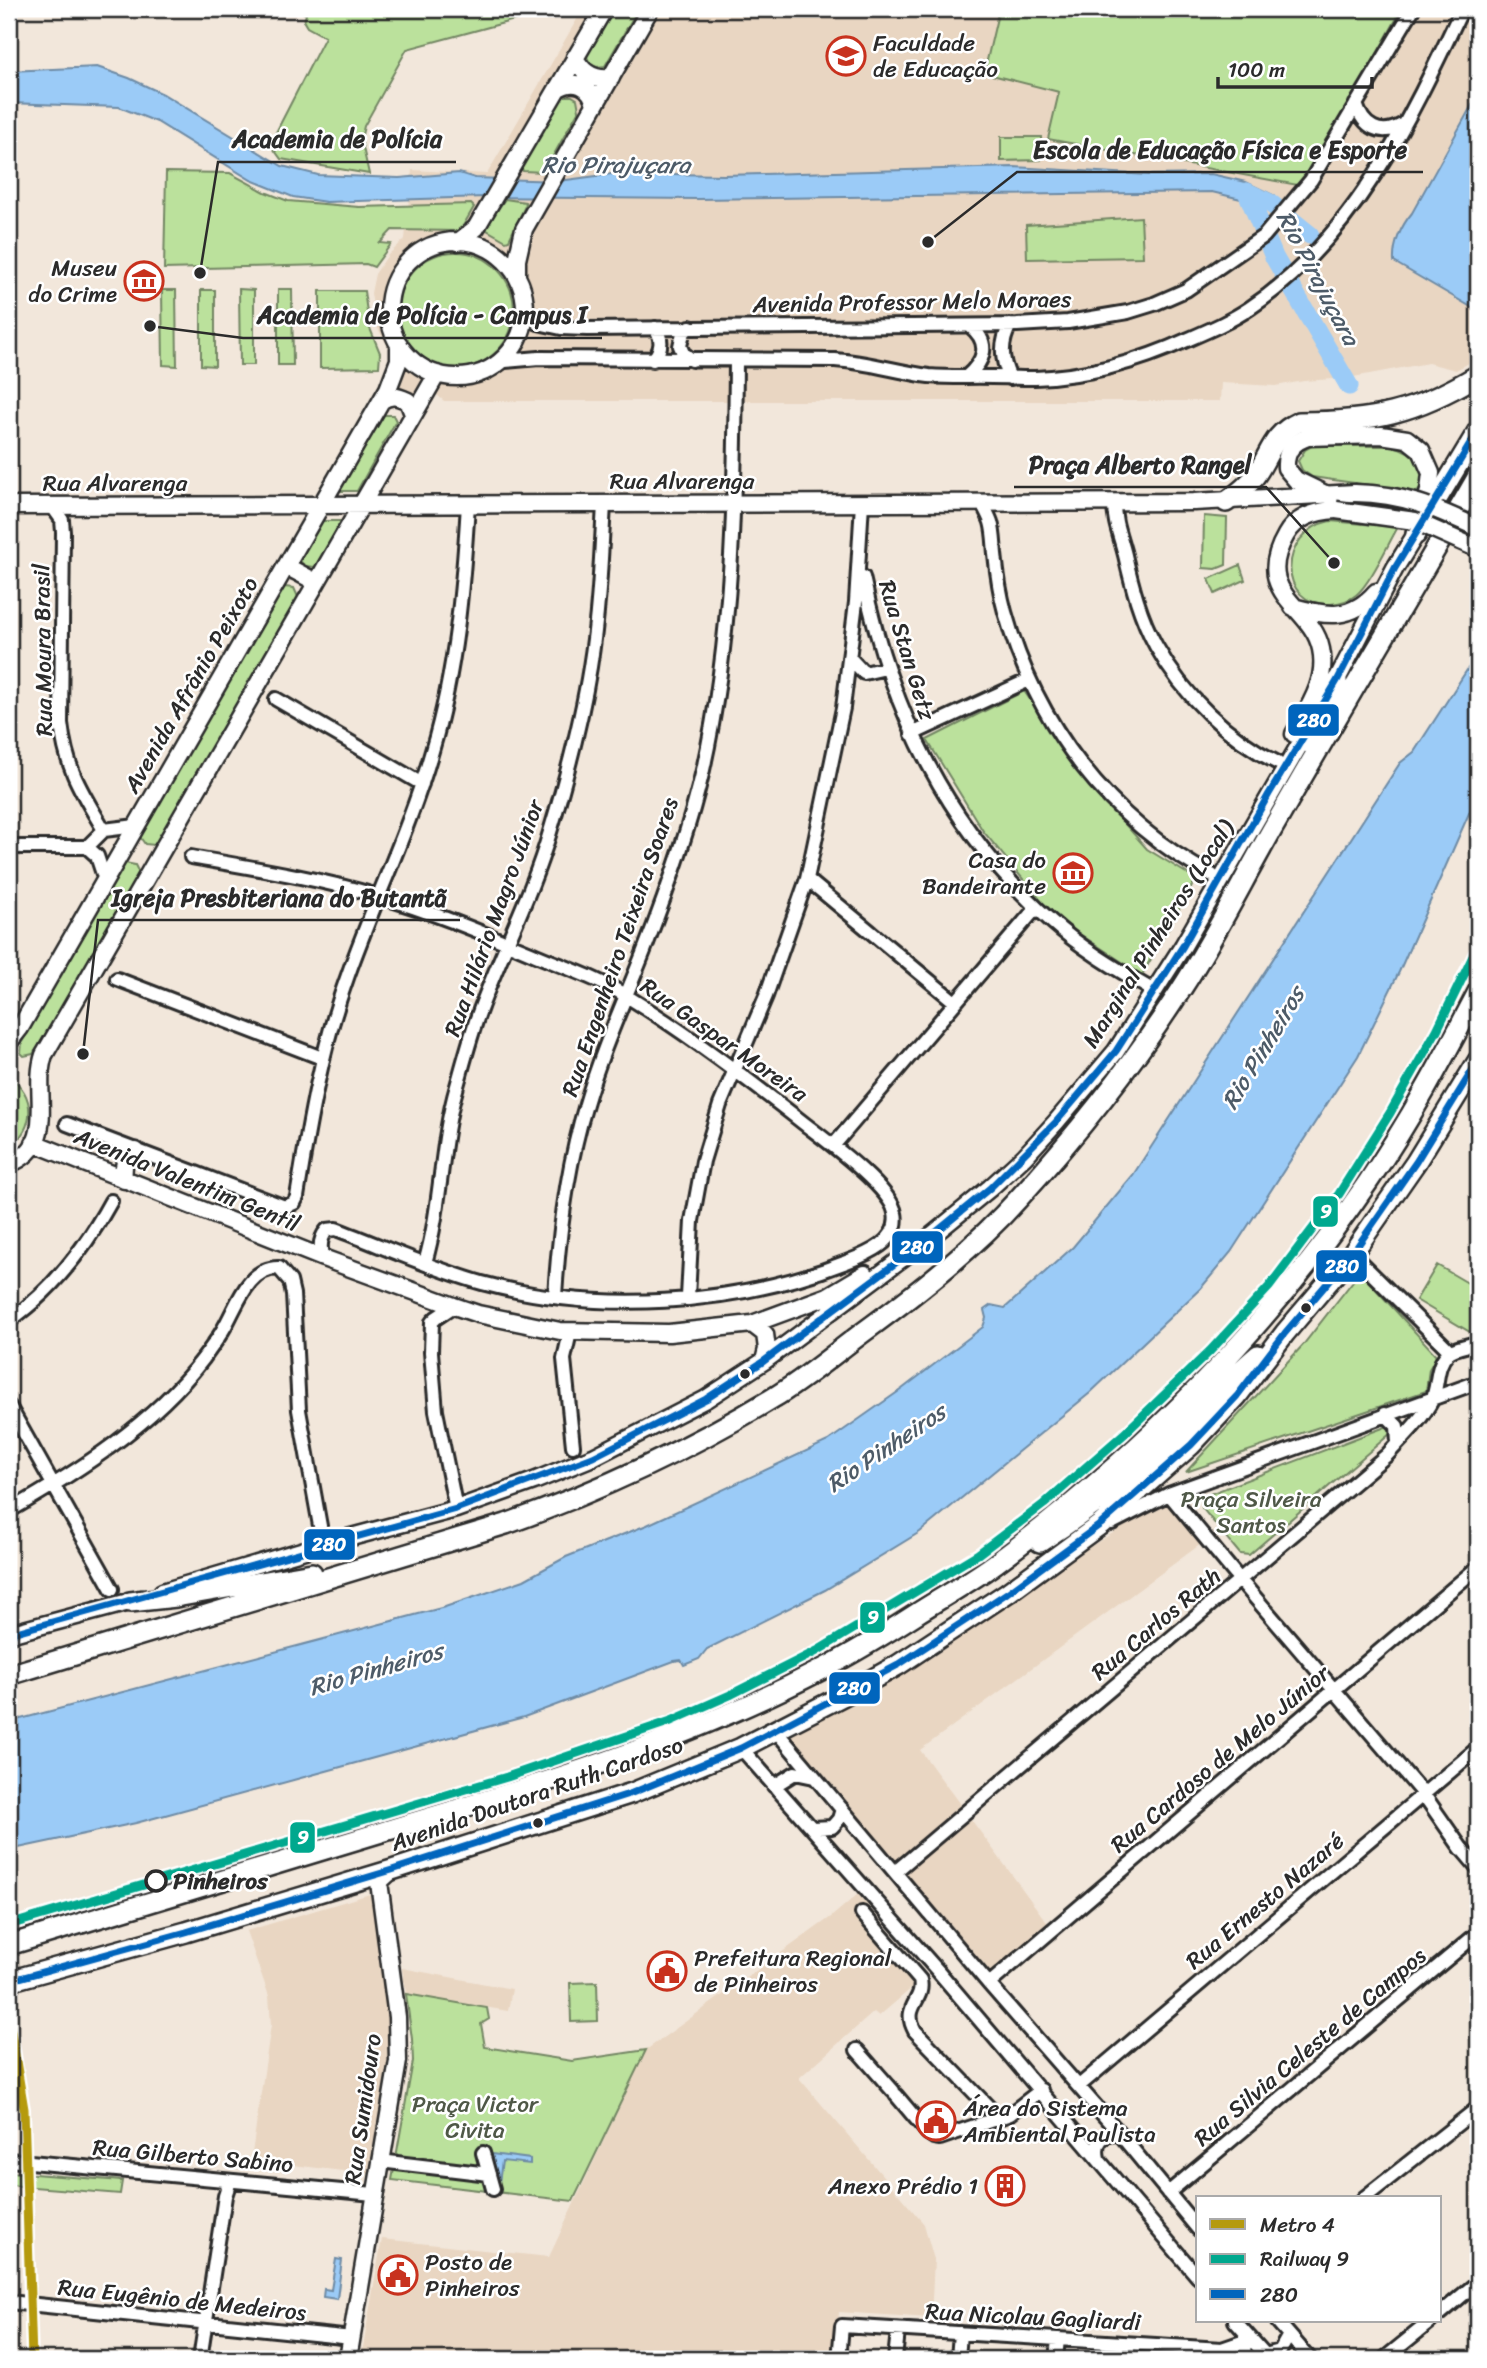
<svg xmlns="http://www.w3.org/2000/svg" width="1487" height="2368" font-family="Sriracha,sans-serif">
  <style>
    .built { fill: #e9d6c2 }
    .green { fill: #bbe19c; stroke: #738664; stroke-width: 2 }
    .water { fill: #9bcbf7; stroke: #6e8ba5; stroke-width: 2 }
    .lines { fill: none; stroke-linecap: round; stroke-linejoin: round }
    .river { stroke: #9bcbf7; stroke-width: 19 }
    .minor-casing { stroke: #2b2b2b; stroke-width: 18 }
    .major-casing { stroke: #2b2b2b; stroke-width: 21 }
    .highway-casing { stroke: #2b2b2b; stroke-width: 24 }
    .minor { stroke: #fff; stroke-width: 12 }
    .major { stroke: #fff; stroke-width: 16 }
    .highway { stroke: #fff; stroke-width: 19 }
    .major-bridge-casing { stroke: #2b2b2b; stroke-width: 21; stroke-linecap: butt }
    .major-bridge { stroke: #fff; stroke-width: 16 }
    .bus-1-casing { stroke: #fff; stroke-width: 12 }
    .bus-1 { stroke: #0065bd; stroke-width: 7 }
    .rail-1-casing { stroke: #fff; stroke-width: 14 }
    .rail-1 { stroke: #00a88e; stroke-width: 9 }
    .metro-1-casing { stroke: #fff; stroke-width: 14 }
    .metro-1 { stroke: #b59a0f; stroke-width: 9 }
    .bus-dot { fill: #2b2b2b; stroke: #fff; stroke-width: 2.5 }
    .stop-dot { fill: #fff; stroke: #2b2b2b; stroke-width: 3.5 }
    .labels { text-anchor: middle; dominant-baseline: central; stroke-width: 5; stroke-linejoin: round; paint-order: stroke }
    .poi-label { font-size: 23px; fill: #2b2b2b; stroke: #fff; text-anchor: start }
    .street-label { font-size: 23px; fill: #2b2b2b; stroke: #fff }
    .park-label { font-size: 23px; fill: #4f5847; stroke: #fff }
    .stop-label { font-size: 23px; font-weight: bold; fill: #2b2b2b; stroke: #fff; text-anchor: start }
    .water-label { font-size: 24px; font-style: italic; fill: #4d5b68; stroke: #fff }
    .leader { fill: none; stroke: #2b2b2b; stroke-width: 2.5 }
    .callout-dot { fill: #2b2b2b; stroke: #fff; stroke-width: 2.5 }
    .callout-label { font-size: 24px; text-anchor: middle; font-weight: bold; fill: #2b2b2b; stroke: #fff; stroke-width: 5; stroke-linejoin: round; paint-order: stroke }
    .line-badge { stroke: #fff; stroke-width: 2.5 }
    .badge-label { font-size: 19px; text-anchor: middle; font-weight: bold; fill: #fff }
  </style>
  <rect width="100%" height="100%" fill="#f2e7db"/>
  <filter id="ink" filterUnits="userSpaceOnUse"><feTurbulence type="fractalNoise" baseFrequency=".0143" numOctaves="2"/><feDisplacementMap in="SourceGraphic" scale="14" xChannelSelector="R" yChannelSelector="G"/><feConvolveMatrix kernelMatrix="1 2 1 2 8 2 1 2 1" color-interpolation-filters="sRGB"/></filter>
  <g filter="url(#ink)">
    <!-- built -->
    <path class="built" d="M583 9H1478V358L1456 370 1428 363 1348 378 1304 381 1275 386 1221 383 1220 401H444L429 388 415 398 397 386 404 373 392 361 391 352 376 325 371 293 375 274 388 255 405 239 412 170 487 174Z
      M1169 1499 1205 1541 920 1750 1051 1928 995 1977 787 1735 928 1660 1019 1598 1075 1556Z
      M370 1894 385 1967 393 2044 376 2175 251 2160 271 2025 269 1996 246 1931Z
      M858 1894 927 1975 879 2016 874 2012 799 2078 924 2224 934 2260 931 2318 839 2312 834 2359H361L382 2239 549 2257 646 2050 831 1917Z
      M402 1968 512 1989 508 2011 406 1994Z"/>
    <!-- green -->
    <path class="green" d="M296 9H529V11L526 17 407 49 364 126 361 139 369 174 281 159 270 144 325 37 307 27 304 22 306 14Z
      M612 9H638L605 66 597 67 590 64 586 54Z
      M999 9H1402L1303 186 1048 139 1059 92 984 73Z
      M563 96H572L577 99 579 110 544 172 523 171 521 167Z
      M1001 137H1041V160L1001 161Z
      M166 172 230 173 265 192 288 201 359 207 471 204 474 207 460 231 392 230 380 243 391 244 374 267 366 264 164 269Z
      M505 199 525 202 526 204 509 240 506 241 487 230 486 227Z
      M1141 217 1143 257 1027 259 1026 225Z
      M398 310a58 58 0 1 1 116 0a58 58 0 1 1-116 0Z
      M239 289 254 290V365H240Z
      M278 289H292L293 365H278Z
      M162 290H176L177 366 163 365Z
      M201 290H215V366L201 365Z
      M320 291H364L369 326 380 353 379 367 320 368Z
      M384 415H393L396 421 357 491H339Z
      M1312 446H1393C1415 451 1429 470 1418 492L1312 477 1302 470 1298 461 1305 450Z
      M1204 516 1227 518 1226 565 1216 569 1203 568Z
      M322 521H342L315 567 304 566 300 560Z
      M1330 521 1398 527C1388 544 1370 584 1356 595 1349 601 1340 603 1331 604 1276 607 1278 532 1330 521Z
      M1240 565 1245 580 1215 594 1209 579Z
      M284 587 294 588 298 597 155 845 145 844 140 837Z
      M1024 691 1090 785 1147 849 1196 879 1142 975 1066 925 1042 902 983 831 927 740Z
      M125 863 135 865 139 873 41 1042 33 1054 24 1056 21 1053 22 1042Z
      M9 1077C36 1093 36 1130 9 1146Z
      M1437 1265 1478 1289V1317L1470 1332 1416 1300Z
      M1360 1272 1437 1356 1429 1369 1426 1391 1186 1472 1303 1345Z
      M1388 1426 1391 1429V1433L1249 1555 1240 1554 1202 1508V1500L1207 1495Z
      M597 1982 598 2021 571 2022 570 1983Z
      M406 1994 487 2008 489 2019 481 2024 485 2047 572 2061 646 2050 573 2201 392 2180 413 2061 412 2039Z
      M9 2172 122 2181 120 2194 9 2185V2187Z"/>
    <!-- water -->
    <path class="water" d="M97 67 129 78 163 94 282 166 318 175 399 178 459 173 475 178 559 181 619 173 723 175 1014 167 1149 175 1211 174 1246 182 1275 196 1264 211 1249 201 1212 192 698 199 485 197 326 202 293 197 251 180 157 122 119 107 9 103V71Z
      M1478 94V311L1394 262C1393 244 1401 226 1412 213Z
      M1478 653V793L1399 972 1358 1056 1231 1252 1201 1288 1090 1393 920 1532 825 1590 707 1649 699 1659 684 1665 681 1660 674 1661 524 1717 136 1823 9 1850V1722L445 1607 524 1580 566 1557 647 1525 828 1441 902 1389 983 1327 986 1318 984 1310 991 1305 1005 1308 1073 1247 1133 1175 1400 763 1414 752Z
      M484 2153 530 2159V2164L502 2161 498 2190Z
      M336 2259 342 2260 337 2299 323 2297 324 2289 331 2290Z"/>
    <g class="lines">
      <!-- river -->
      <path class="river" d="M1247 192 1270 203 1310 235
        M1247 192 1274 257 1349 386"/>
      <!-- minor casing -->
      <g class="minor-casing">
        <path id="minor" d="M1356 104C1363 127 1380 137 1402 125
          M525 310 538 323 561 328 587 329 1017 325 1068 322 1128 312 1154 304 1186 290 1264 236 1311 180 1413 9
          M1010 325C1000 344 1001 359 1010 378
          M690 327 683 333 680 346 683 353 692 360
          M653 360C662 349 663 339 655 328
          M505 361 539 358 835 360C868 362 898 372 929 376 942 377 954 377 966 377 989 376 1012 378 1035 378 1088 376 1141 361 1189 339 1210 330 1231 321 1250 308 1354 238 1410 119 1462 9
          M966 377C985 361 991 343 970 326
          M982 503C985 509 989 516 991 522 994 532 994 544 995 554 997 574 1000 594 1005 612 1036 724 1109 821 1212 875
          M1114 503C1114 523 1120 535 1125 555 1132 586 1140 617 1156 646 1183 695 1228 738 1278 763
          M52 506 62 520 63 532 61 723C66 769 81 791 104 830
          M863 577C891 711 947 829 1051 921 1080 947 1113 967 1147 987
          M849 657 864 673 886 668
          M276 699 422 784
          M912 734 1029 680
          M9 847H87L97 856 105 880
          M87 847 104 830 136 826
          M191 857C254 868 317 878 378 896 430 911 481 932 531 953 563 967 598 978 628 997 690 1035 749 1080 806 1125 828 1142 891 1188 895 1213 901 1242 865 1255 844 1263 733 1306 597 1314 482 1283 432 1269 384 1247 336 1229L327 1230C320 1238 319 1247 323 1258
          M807 879 955 1002
          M117 979 322 1058
          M67 1124 285 1207 294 1203 297 1197C309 1122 322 1046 348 975 375 899 410 828 432 751 456 670 463 587 468 504
          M833 1146 1036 908
          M1352 1254 1450 1351
          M425 1263C442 1205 440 1144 457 1086 464 1061 471 1034 480 1010 502 950 532 894 550 832 566 779 581 723 590 667 599 613 601 559 604 504
          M555 1296C559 1231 567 1167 586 1104 601 1052 624 1002 644 951 667 892 689 831 703 770 733 636 735 497 736 360
          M688 1297 692 1221 703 1161 720 1105 766 996 807 879 843 708 856 602 862 503
          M454 1306 436 1318 432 1322 431 1352 436 1411 456 1509
          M9 1321C53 1290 86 1247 111 1201
          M570 1332 564 1359 573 1446
          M9 1406 112 1589
          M1385 1414 1397 1426 1398 1443
          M1169 1494 1240 1580 1424 1795 1461 1848 1478 1868
          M9 1511C79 1471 153 1424 203 1359 210 1349 218 1339 224 1328 237 1306 248 1267 279 1268L290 1281 293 1294 299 1410 320 1526
          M1112 1523 1169 1494 1478 1382
          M776 1731 989 1984 1120 2134 1198 2229
          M741 1748 938 1971 1198 2277
          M774 1786 795 1773 814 1777
          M813 1828 832 1827 839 1819 842 1809
          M895 1872 1387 1455C1403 1437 1421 1421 1432 1400 1439 1385 1435 1366 1448 1353 1454 1347 1469 1346 1478 1342
          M862 1913 920 1980C925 2001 901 2006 915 2031L999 2118
          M989 1984 1478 1567
          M857 2050 893 2091
          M1079 2086 1478 1748
          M896 2095 928 2133 934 2137 940 2138 1010 2114 1041 2090
          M483 2153 493 2189
          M1098 2158C1094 2141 1104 2133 1120 2134
          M9 2160 374 2194
          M380 2161 489 2174
          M1168 2193 1478 1933
          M1364 2198 1478 2108
          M9 2302 352 2338
          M1440 2314 1478 2282
          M1235 2321 1269 2359
          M1277 2321 1310 2359
          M1265 2355 1280 2351 1289 2335
          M200 2359 225 2196 230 2181
          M839 2359 842 2326 1222 2349 1245 2341
          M895 2359 898 2331
          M958 2359 960 2333
          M1056 2359 1058 2339
          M1244 2359 1245 2336
          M1384 2359 1431 2321"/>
      </g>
      <!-- major casing -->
      <g class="major-casing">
        <path id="major" d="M575 57C582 73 594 80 611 78
          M557 89C574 78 591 85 595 105
          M389 309a68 68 0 1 1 136 0a68 68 0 1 1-136 0Z
          M458 242 476 228 604 9
          M517 276V260L524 229 650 9
          M381 401C391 394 397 396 408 401L413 414
          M1327 495 1296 480 1286 468C1285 451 1293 442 1308 437L1381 435 1407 439 1421 450 1431 473 1429 491 1416 534 1395 568 1331 691
          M9 506 1194 502 1355 493
          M286 566 316 582
          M1293 607C1326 616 1351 621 1376 592
          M1294 734C1308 708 1328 681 1321 649 1312 605 1251 595 1286 535 1296 517 1316 511 1336 510
          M9 1042 20 1028 388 389 399 360V344
          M34 1143 323 1258 454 1306 478 1314 560 1331 669 1333 752 1324 828 1296 865 1274
          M9 1164C60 1145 31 1092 44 1055L437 374
          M124 1180C123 1168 123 1156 136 1151
          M752 1324 765 1334 767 1349 764 1361
          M162 1592 325 1544 456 1509 534 1481 593 1457 706 1399 764 1361 924 1242 990 1188 1024 1157 1056 1122 1116 1051 1183 946 1311 725
          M9 1634 140 1599
          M348 2359 398 2061 397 2017 379 1882 392 1870"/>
      </g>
      <!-- highway casing -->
      <g class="highway-casing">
        <path id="highway" d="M1226 502C1237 494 1247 487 1255 476 1271 454 1271 435 1299 422 1373 422 1415 413 1478 375
          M1416 534 1478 431
          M1309 743 1337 681
          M1040 1542C1085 1513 1129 1480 1168 1442 1198 1413 1226 1382 1258 1355
          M130 1602 176 1597 312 1573
          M9 1675 506 1524C599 1491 689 1449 773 1398 807 1378 837 1351 869 1328 922 1289 975 1247 1019 1198 1079 1132 1134 1063 1182 988 1217 934 1245 876 1277 821 1343 705 1412 591 1478 476
          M9 1945C134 1907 259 1869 385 1831 534 1787 683 1742 821 1670 854 1653 885 1634 916 1614 944 1596 974 1580 1000 1560 1141 1455 1269 1327 1368 1182 1410 1121 1444 1057 1478 992
          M9 1981 186 1932 392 1870 632 1793 741 1748 848 1693 898 1665 1007 1593 1101 1524 1191 1445 1237 1396 1285 1333 1352 1254 1416 1162 1478 1061"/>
      </g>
      <!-- minor -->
      <use href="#minor" class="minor"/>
      <!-- major -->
      <use href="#major" class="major"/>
      <!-- highway -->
      <use href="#highway" class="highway"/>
      <!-- major-bridge casing -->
      <g class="major-bridge-casing">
        <path id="major-bridge" d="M1355 493C1405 494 1435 508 1478 528
          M1336 510 1415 521 1478 549"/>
      </g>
      <!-- major-bridge -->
      <use href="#major-bridge" class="major-bridge"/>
      <!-- bus-1 casing -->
      <g class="bus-1-casing">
        <path id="bus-1" d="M9 1634 456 1509 593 1457 706 1399 764 1361 924 1242 990 1188 1056 1122 1116 1051 1183 946 1269 794 1337 681 1395 568 1478 431
          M9 1981 186 1932 392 1870 632 1793 741 1748 898 1665 1007 1593 1101 1524 1191 1445 1237 1396 1285 1333 1352 1254 1416 1162 1478 1061"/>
      </g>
      <!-- bus-1 -->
      <use href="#bus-1" class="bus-1"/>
      <!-- rail-1 casing -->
      <g class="rail-1-casing">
        <path id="rail-1" d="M9 1925 507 1777 671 1721 730 1695 817 1651 978 1554 1044 1504 1124 1434 1210 1351 1269 1287 1339 1194 1390 1113 1437 1030 1478 946"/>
      </g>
      <!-- rail-1 -->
      <use href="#rail-1" class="rail-1"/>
      <!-- metro-1 casing -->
      <g class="metro-1-casing">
        <path id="metro-1" d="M9 2019 24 2109 32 2359"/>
      </g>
      <!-- metro-1 -->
      <use href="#metro-1" class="metro-1"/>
    </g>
  </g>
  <!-- icons -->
  <defs>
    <g id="university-ring" transform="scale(2.0125)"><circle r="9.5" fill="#fff" stroke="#c8321e" stroke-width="1.5"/><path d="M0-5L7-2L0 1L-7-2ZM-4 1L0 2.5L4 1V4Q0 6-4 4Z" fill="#c8321e"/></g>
    <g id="museum-ring" transform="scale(2.0125)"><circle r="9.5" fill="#fff" stroke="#c8321e" stroke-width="1.5"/><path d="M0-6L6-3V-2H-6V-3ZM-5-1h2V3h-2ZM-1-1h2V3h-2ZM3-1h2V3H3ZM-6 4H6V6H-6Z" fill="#c8321e"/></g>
    <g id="civic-ring" transform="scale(2.0125)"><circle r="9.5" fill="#fff" stroke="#c8321e" stroke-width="1.5"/><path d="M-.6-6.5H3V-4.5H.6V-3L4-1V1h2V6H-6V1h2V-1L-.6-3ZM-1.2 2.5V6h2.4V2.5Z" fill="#c8321e"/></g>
    <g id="building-ring" transform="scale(2.0125)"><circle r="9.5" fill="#fff" stroke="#c8321e" stroke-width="1.5"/><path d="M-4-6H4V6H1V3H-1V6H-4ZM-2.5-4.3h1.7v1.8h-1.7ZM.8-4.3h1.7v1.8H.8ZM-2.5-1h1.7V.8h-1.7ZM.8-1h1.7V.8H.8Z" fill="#c8321e"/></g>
  </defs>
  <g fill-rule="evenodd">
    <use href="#university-ring" x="846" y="56"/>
    <use href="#museum-ring" x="144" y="281"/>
    <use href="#museum-ring" x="1073" y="873"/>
    <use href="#civic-ring" x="667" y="1971"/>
    <use href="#civic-ring" x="936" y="2121"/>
    <use href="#building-ring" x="1005" y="2186"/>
    <use href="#civic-ring" x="398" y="2275"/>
  </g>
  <!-- markers -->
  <g class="bus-dot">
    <circle cx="1306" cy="1308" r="6"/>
    <circle cx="745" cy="1374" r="6"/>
    <circle cx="538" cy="1823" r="6"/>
  </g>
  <circle class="stop-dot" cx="156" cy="1881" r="10"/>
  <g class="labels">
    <!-- poi labels -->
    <g class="poi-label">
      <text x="873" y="43">Faculdade<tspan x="873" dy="26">de Educação</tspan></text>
      <text x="117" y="268" text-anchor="end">Museu<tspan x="117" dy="26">do Crime</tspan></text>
      <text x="1046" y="860" text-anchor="end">Casa do<tspan x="1046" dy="26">Bandeirante</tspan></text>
      <text x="694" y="1958">Prefeitura Regional<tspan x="694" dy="26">de Pinheiros</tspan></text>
      <text x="963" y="2108">Área do Sistema<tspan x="963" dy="26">Ambiental Paulista</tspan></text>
      <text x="978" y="2186" text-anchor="end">Anexo Prédio 1</text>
      <text x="425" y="2262">Posto de<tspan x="425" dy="26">Pinheiros</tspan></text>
    </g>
    <!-- street labels -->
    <g class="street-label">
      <text transform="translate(912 302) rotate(-1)">Avenida Professor Melo Moraes</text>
      <text x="682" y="481">Rua Alvarenga</text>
      <text x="115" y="483">Rua Alvarenga</text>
      <text transform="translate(43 650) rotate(-91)">Rua Moura Brasil</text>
      <text transform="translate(907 650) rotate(73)">Rua Stan Getz</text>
      <text transform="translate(191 685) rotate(-60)">Avenida Afrânio Peixoto</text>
      <text transform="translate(494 918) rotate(-70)">Rua Hilário Magro Júnior</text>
      <text transform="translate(1158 934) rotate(-58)">Marginal Pinheiros (Local)</text>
      <text transform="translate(620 947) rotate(-71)">Rua Engenheiro Teixeira Soares</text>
      <text transform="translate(724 1040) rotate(35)">Rua Gaspar Moreira</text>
      <text transform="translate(187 1180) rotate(22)">Avenida Valentim Gentil</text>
      <text transform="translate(1156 1624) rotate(-40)">Rua Carlos Rath</text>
      <text transform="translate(1220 1759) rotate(-40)">Rua Cardoso de Melo Júnior</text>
      <text transform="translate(537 1794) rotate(-19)">Avenida Doutora Ruth Cardoso</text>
      <text transform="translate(1265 1901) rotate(-40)">Rua Ernesto Nazaré</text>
      <text transform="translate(1310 2047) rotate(-40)">Rua Silvia Celeste de Campos</text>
      <text transform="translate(363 2109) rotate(-82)">Rua Sumidouro</text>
      <text transform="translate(193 2156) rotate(5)">Rua Gilberto Sabino</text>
      <text transform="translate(182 2300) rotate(6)">Rua Eugênio de Medeiros</text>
      <text transform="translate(1033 2317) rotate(3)">Rua Nicolau Gagliardi</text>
    </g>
    <!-- park labels -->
    <g class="park-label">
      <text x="1251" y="1499">Praça Silveira<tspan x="1251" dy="26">Santos</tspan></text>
      <text x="475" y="2104">Praça Victor<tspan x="475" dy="26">Civita</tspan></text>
    </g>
    <!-- stop labels -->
    <g class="stop-label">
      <text x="173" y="1881">Pinheiros</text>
    </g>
    <!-- water labels -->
    <g class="water-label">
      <text x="616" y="165">Rio Pirajuçara</text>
      <text transform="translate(1318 278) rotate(62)">Rio Pirajuçara</text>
      <text transform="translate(1263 1048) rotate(-59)">Rio Pinheiros</text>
      <text transform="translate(886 1448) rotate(-34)">Rio Pinheiros</text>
      <text transform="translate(376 1669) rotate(-16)">Rio Pinheiros</text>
    </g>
  </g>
  <!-- callouts -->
  <path class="leader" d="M200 273L218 162H456M928 242L1017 172H1423M150 326L243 338H602M1334 563L1266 487H1014M83 1054L98 920H460"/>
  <g class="callout-dot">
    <circle cx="200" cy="273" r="7"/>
    <circle cx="928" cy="242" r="7"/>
    <circle cx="150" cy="326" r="7"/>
    <circle cx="1334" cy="563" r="7"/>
    <circle cx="83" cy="1054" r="7"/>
  </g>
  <g class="callout-label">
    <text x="337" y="147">Academia de Polícia</text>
    <text x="1220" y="158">Escola de Educação Física e Esporte</text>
    <text x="422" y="323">Academia de Polícia - Campus I</text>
    <text x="1140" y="473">Praça Alberto Rangel</text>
    <text x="279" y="906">Igreja Presbiteriana do Butantã</text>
  </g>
  <g class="line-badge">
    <rect x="1287" y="703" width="53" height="34" rx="7" fill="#0065bd"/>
    <rect x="1312" y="1195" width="27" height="33" rx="7" fill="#00a88e"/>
    <rect x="891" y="1230" width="53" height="34" rx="7" fill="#0065bd"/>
    <rect x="1315" y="1249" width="53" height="34" rx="7" fill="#0065bd"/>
    <rect x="303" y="1528" width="53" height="33" rx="7" fill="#0065bd"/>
    <rect x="859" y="1601" width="27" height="33" rx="7" fill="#00a88e"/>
    <rect x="828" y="1671" width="53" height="34" rx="7" fill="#0065bd"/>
    <rect x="289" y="1821" width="27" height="33" rx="7" fill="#00a88e"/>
  </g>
  <g class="badge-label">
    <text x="1314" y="727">280</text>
    <text x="1326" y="1218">9</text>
    <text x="917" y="1254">280</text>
    <text x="1342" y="1273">280</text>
    <text x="329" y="1551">280</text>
    <text x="873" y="1624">9</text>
    <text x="854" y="1695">280</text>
    <text x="303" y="1844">9</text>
  </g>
  <!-- margin -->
  <rect width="1487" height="2368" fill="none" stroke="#fff" stroke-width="35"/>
  <rect x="18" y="18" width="1452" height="2333" fill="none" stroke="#2b2b2b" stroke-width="2.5" filter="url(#ink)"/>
  <!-- legend -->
  <rect x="1196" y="2196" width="245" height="126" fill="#ffffff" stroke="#aaaaaa" stroke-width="2"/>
  <rect x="1210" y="2219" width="35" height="10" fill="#b59a0f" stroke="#aaaaaa" stroke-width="2"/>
  <text x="1260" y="2232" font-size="21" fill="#2b2b2b">Metro 4</text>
  <rect x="1210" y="2254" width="35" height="10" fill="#00a88e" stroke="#aaaaaa" stroke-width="2"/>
  <text x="1260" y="2266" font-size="21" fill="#2b2b2b">Railway 9</text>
  <rect x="1210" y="2289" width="35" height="10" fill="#0065bd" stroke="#aaaaaa" stroke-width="2"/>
  <text x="1260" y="2302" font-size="21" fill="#2b2b2b">280</text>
  <!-- scale -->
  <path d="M1218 77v10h154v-10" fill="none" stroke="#2b2b2b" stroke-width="3.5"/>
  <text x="1228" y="77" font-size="21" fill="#2b2b2b" stroke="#ffffff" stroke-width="5" paint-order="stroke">100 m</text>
</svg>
